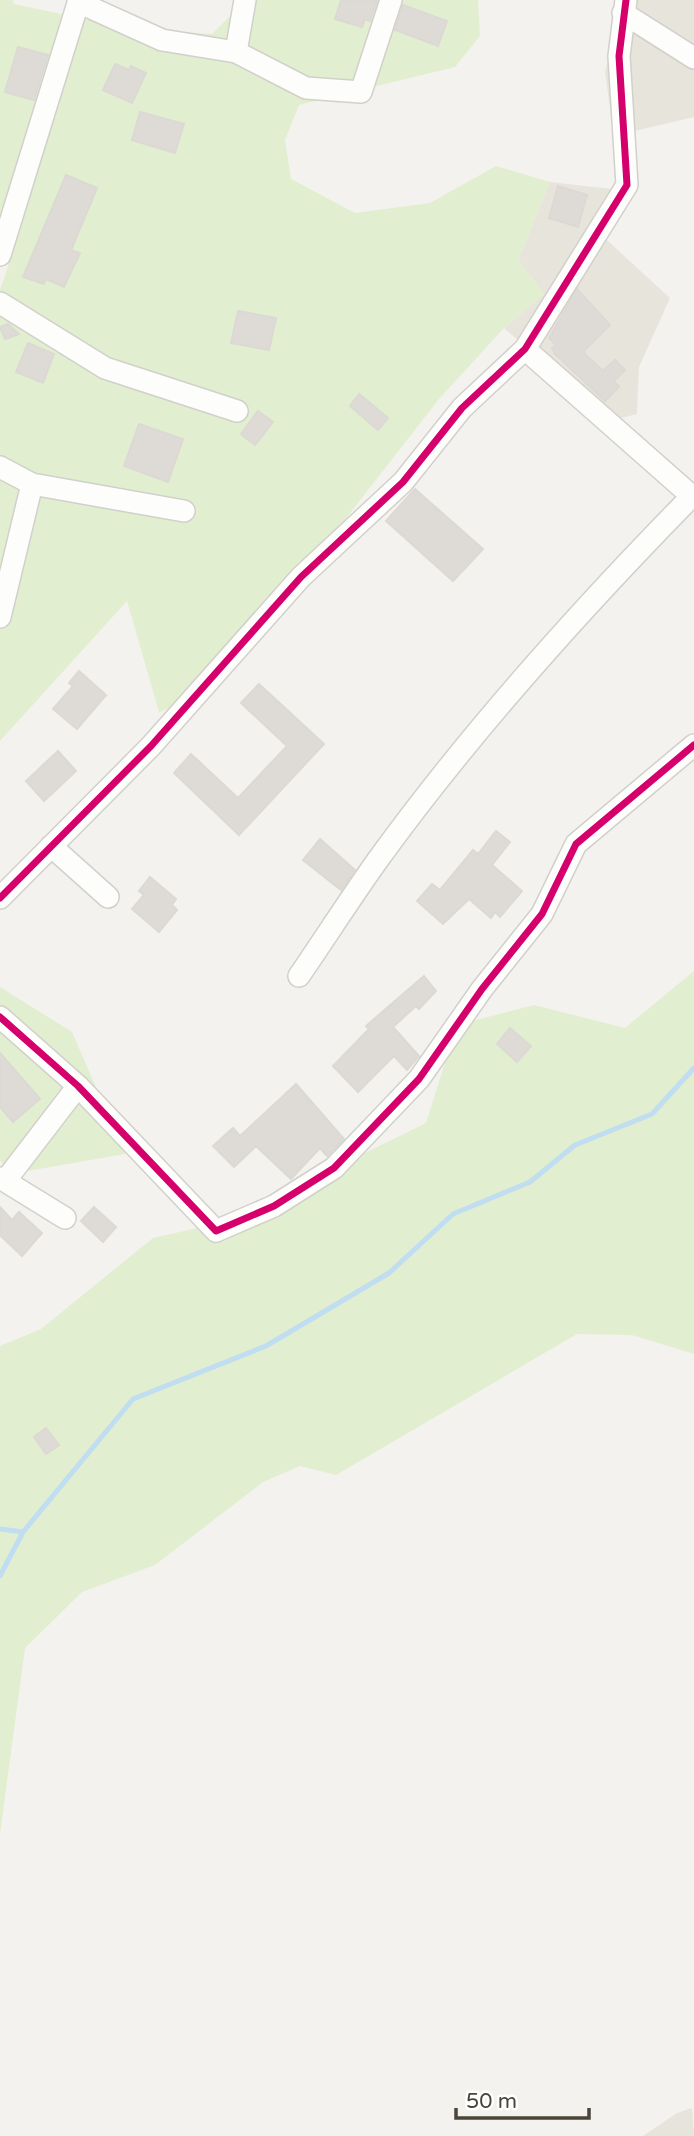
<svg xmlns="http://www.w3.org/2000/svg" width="694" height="2136" font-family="'Varela Round',sans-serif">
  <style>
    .residential { fill: #e7e4dc }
    .green { fill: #e1eecf }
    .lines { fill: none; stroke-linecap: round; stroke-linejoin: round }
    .stream { stroke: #c0ddf1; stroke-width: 5 }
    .building { fill: #dedbd6; stroke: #dcd9d4; stroke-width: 2 }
    .minor-casing { stroke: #d2d0cb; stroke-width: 24 }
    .minor { stroke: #fdfdfc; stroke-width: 21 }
    .cycleway-casing { stroke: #fff; stroke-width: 11 }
    .cycleway { stroke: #d6006c; stroke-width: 7 }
  </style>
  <rect width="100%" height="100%" fill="#f4f2ee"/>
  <!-- residential -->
  <path class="residential" d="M623 0H694V117L614 136 605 72Z
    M550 182 612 189 597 231 670 298 639 367 637 414 617 419 595 406 504 328 544 294 518 260Z
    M692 2108 694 2136H643L677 2113Z"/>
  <!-- green -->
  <path class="green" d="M0 0H13L14 4 122 27 212 34 240 6V0H478L480 36 455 67 299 105 285 140 291 179 355 213 430 203 496 166 550 182 518 260 544 294 504 328 439 399 209 694 159 712 127 601 0 741V289C10 265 19 236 0 214Z
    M694 971V1354L632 1335 577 1334 336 1475 300 1466 263 1482 155 1565 82 1592 25 1648 0 1834V1346L41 1329 153 1238 225 1222 426 1123 457 1025 534 1005 625 1028Z
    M0 987 72 1032 125 1154 16 1173 0 1161Z"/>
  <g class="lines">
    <!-- stream -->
    <path class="stream" d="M0 1529 23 1532
      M0 1576 23 1532 133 1399 266 1346 389 1273 453 1214 530 1182 575 1145 652 1114 694 1068"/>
  </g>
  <!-- building -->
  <path class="building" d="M341 0H377L370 21 365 19 362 27 335 19Z
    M403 5 447 21 438 46 395 30Z
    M18 47 48 55 34 100 5 92Z
    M115 64 129 70 131 66 146 73 132 103 103 90Z
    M140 112 184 124 175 153 132 140Z
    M66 175 97 188 71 250 80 253 64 287 46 279 44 284 23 277Z
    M558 186 587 195 578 227 549 218Z
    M577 289 610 325 583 352 603 371 615 360 625 370 614 381 619 387 605 401 555 354 552 348 556 345 549 338Z
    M238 311 276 318 269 350 231 343Z
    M8 324 19 334 5 339 0 327Z
    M28 343 54 354 43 383 16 372Z
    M359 394 388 418 378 430 350 406Z
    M258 411 273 422 255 445 241 434Z
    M139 424 183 439 168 482 124 466Z
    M415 489 483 549 453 581 386 521Z
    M79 671 106 695 77 729 53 709 73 686 69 683Z
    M259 684 324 744 239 835 174 773 191 754 238 798 287 746 241 703Z
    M58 751 76 771 44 801 26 781Z
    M496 831 510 842 492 865 522 891 500 917 495 912 491 918 469 899 443 924 417 901 432 884 440 890 473 850 478 854Z
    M320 839 355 870 341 890 303 860Z
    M150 877 176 899 172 905 177 910 159 932 132 909 144 895 139 891Z
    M424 976 436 991 419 1009 416 1006 393 1027 419 1056 407 1070 394 1056 358 1092 333 1066 369 1029 366 1026Z
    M510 1028 531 1046 517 1062 497 1044Z
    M0 1053 40 1099 13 1122 0 1107Z
    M296 1084 344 1139 327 1156 320 1148 291 1179 256 1146 234 1167 213 1146 233 1128 240 1136Z
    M0 1207 12 1220 19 1212 42 1233 22 1256 0 1235Z
    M94 1207 116 1227 103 1242 81 1221Z
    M46 1428 59 1445 46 1454 34 1437Z"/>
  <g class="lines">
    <!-- minor casing -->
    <g class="minor-casing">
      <path id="minor" d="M78 2 162 40 236 52 306 88 361 92 391 0
        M623 13 694 58
        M236 52 245 0
        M0 255 79 0
        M0 303 105 368 237 411
        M525 349 694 498
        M0 467 32 484 0 617
        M32 484 184 511
        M51 846 108 897
        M0 898 151 746 301 577 403 482 462 408 525 349 627 185 619 56 626 0
        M299 976C325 938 350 899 377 861 471 731 581 609 694 494
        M0 1017 78 1086 216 1231 274 1206 334 1168 419 1079 482 989 542 914 576 844 694 745
        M0 1178 65 1218
        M5 1181 78 1086"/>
    </g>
    <!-- minor -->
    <use href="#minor" class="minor"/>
    <!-- cycleway casing -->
    <g class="cycleway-casing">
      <path id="cycleway" d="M0 898 151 746 301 577 403 482 462 408 525 349 627 185 619 56 626 0
        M0 1017 78 1086 216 1231 274 1206 334 1168 419 1079 482 989 542 914 576 844 694 745"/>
    </g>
    <!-- cycleway -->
    <use href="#cycleway" class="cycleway"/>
  </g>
  <!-- scale -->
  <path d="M456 2108v10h133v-10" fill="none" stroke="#4b4439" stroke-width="3.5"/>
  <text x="466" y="2108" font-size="21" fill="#4b4439" stroke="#ffffff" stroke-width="5" paint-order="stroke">50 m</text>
</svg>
